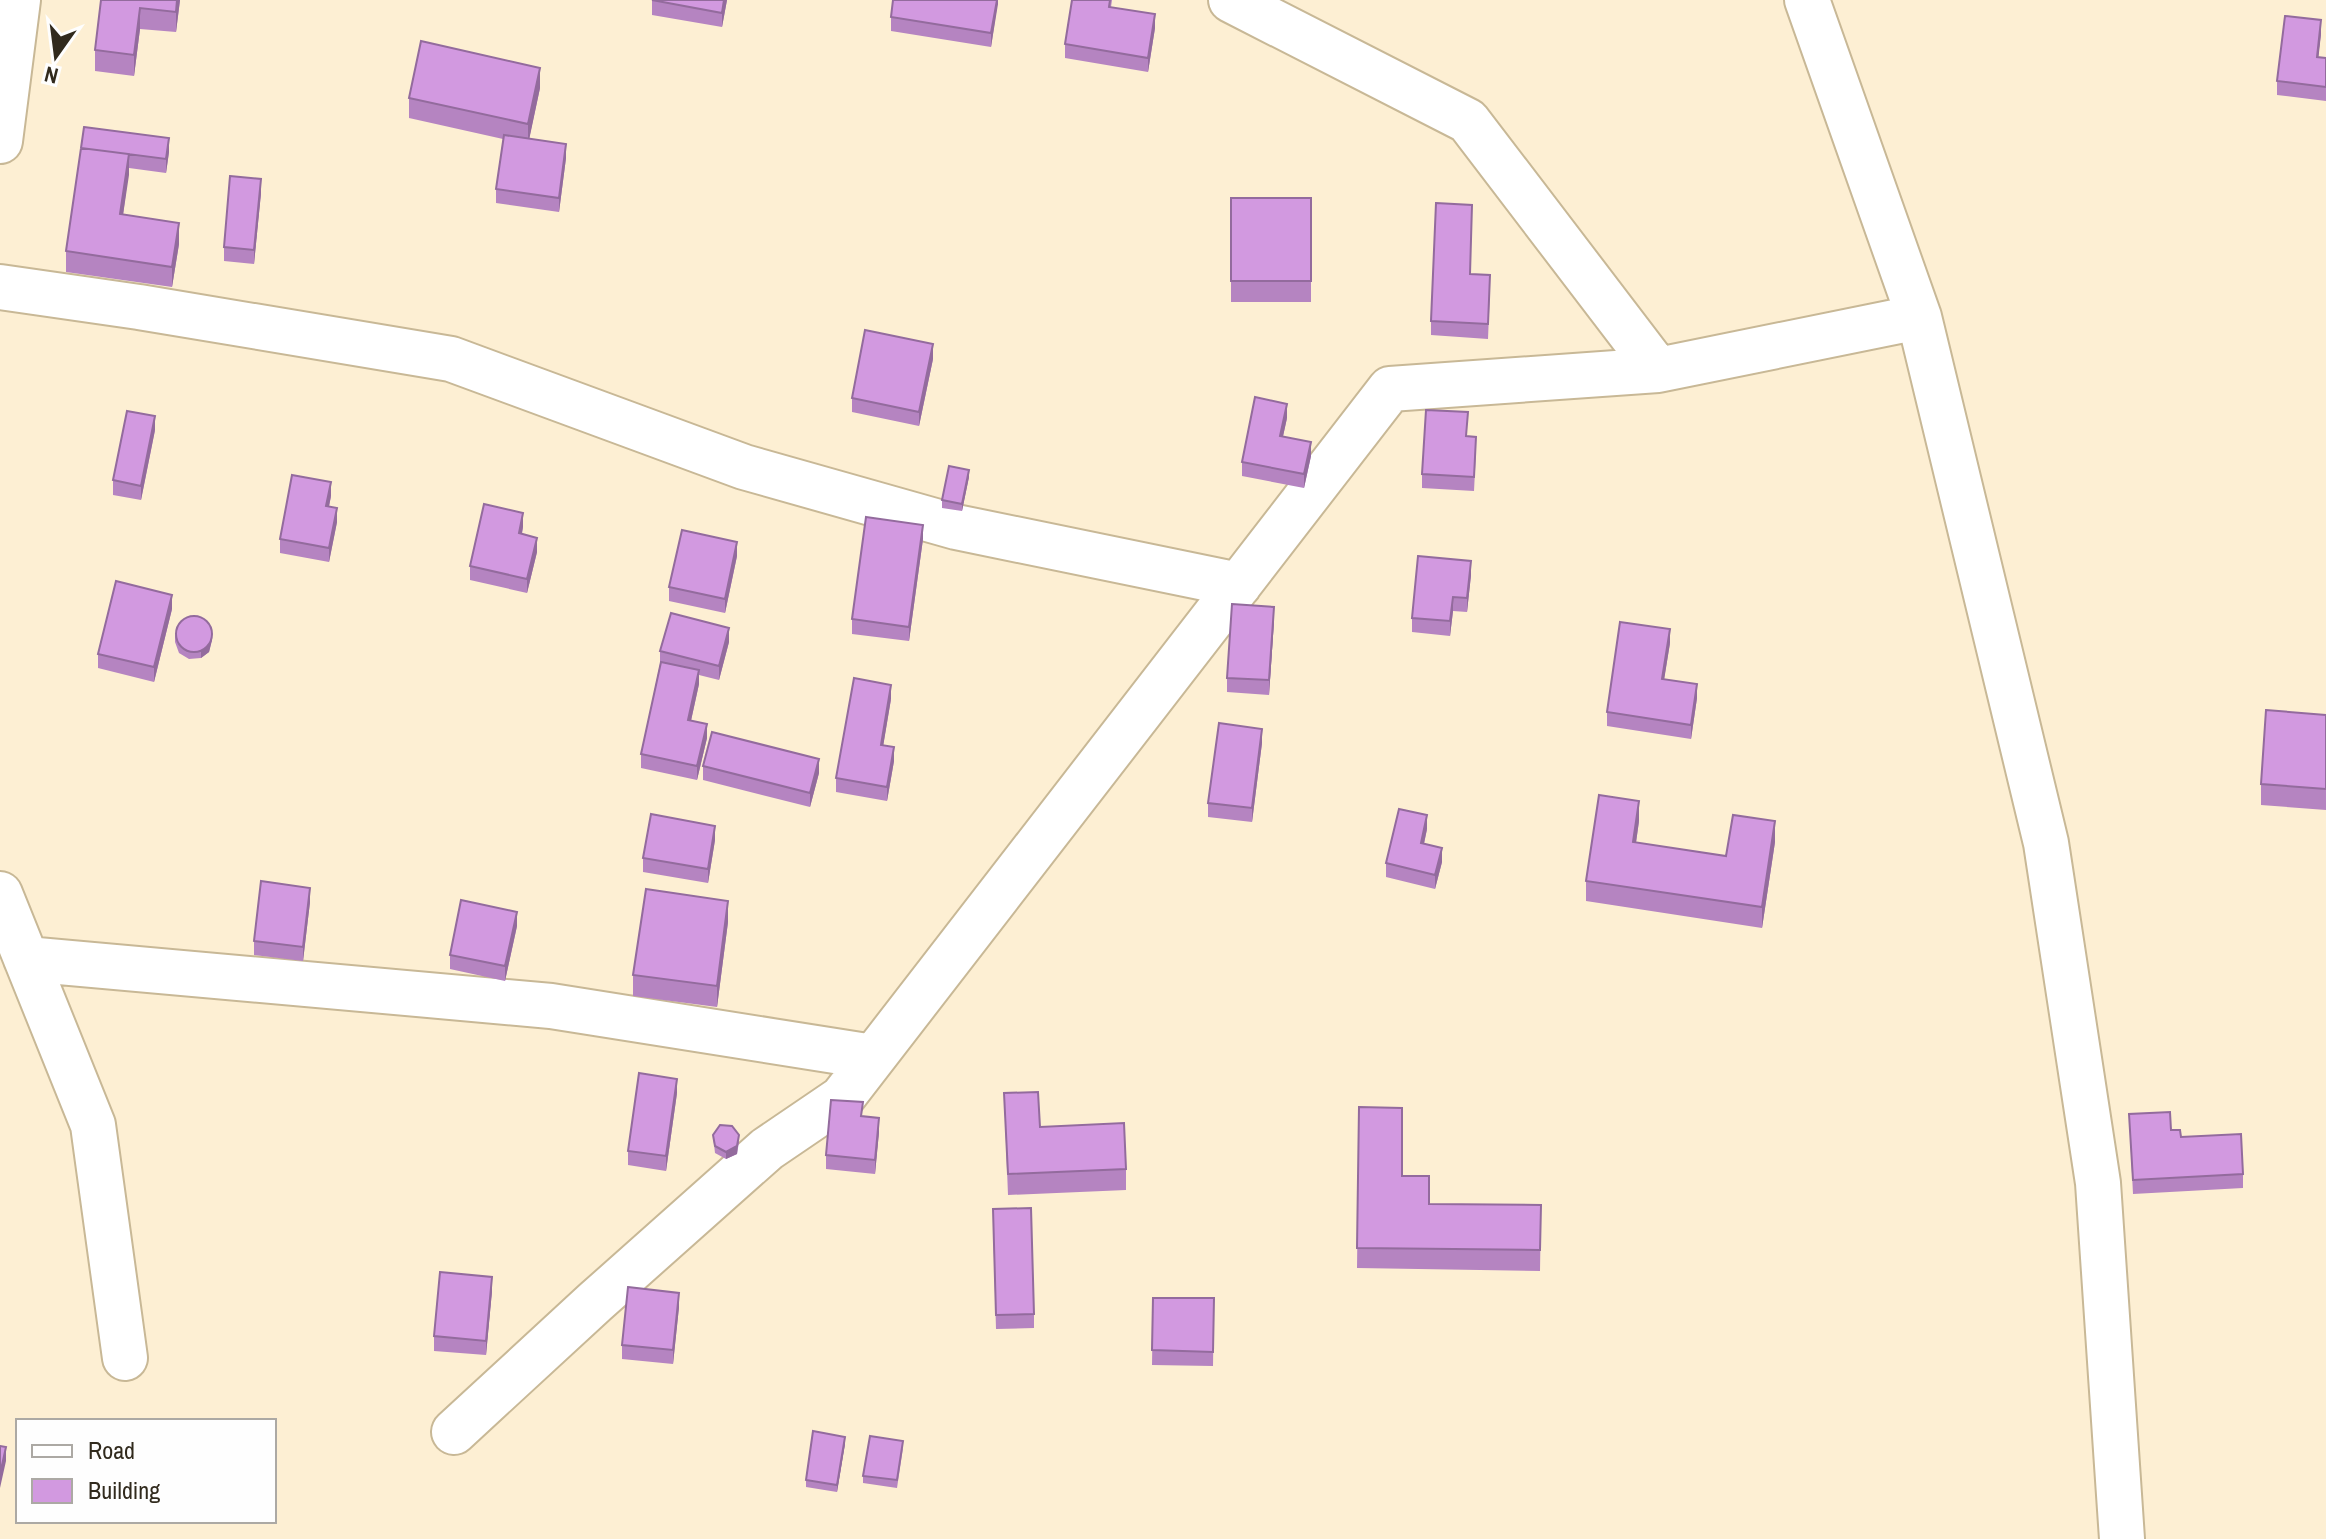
<svg xmlns="http://www.w3.org/2000/svg" width="2326" height="1539" font-family="'Archivo Narrow',sans-serif">
  <style>
    .lines { fill: none; stroke-linecap: round; stroke-linejoin: round }
    .minor-casing { stroke: #c8b896; stroke-width: 48 }
    .minor { stroke: #fff; stroke-width: 44 }
    .wall { fill: #b584c1 }
    .shaded-wall { fill: #936b9d }
    .building { fill: #d299e0; stroke: #936b9d; stroke-width: 2 }
  </style>
  <rect width="100%" height="100%" fill="#fdefd3"/>
  <g class="lines">
    <!-- minor casing -->
    <g class="minor-casing">
      <path id="minor" d="M1231 0 1468 121 1658 370
        M1807 0 1919 317 2046 843 2098 1183 2122 1539
        M0 141 18 0
        M0 287 139 307 451 359 744 467 956 527 1239 585
        M0 894 93 1125 125 1358
        M26 959 551 1006 873 1057
        M454 1432 595 1302 767 1149 842 1098 1390 389 1658 370 1919 317"/>
    </g>
    <!-- minor -->
    <use href="#minor" class="minor"/>
  </g>
  <!-- wall -->
  <path class="wall" d="M101 0H180L176 32 140 29 134 76 95 71V50Z
    M652 0H727L722 27 652 15Z
    M998 0 991 47 891 31V17Z
    M1072 0H1112L1111 7 1155 28 1148 72 1065 58V44Z
    M2321 34 2318 57 2326 58V101L2277 95V81Z
    M540 88 529 139 566 158 559 212 496 203V189L503 139 409 118V98Z
    M84 127 169 152 166 173 129 168 123 215 179 244 172 287 66 272V251Z
    M261 193 254 264 224 261V247Z
    M1231 198H1311V302H1231Z
    M1472 219 1470 274 1490 289 1488 339 1431 335V321Z
    M933 359 919 426 852 412V398Z
    M1287 418 1283 436 1311 456 1304 488 1242 476V462Z
    M155 430 141 500 113 495V480Z
    M1467 436 1476 451 1474 491 1422 488V474Z
    M969 477 962 511 942 508V500Z
    M331 496 329 507 337 522 329 562 280 553V539Z
    M523 527 522 534 537 552 527 593 470 580V566Z
    M923 539 909 641 852 634V619Z
    M737 556 725 613 669 601V587Z
    M1471 575 1467 612 1453 611 1450 636 1412 632V618Z
    M172 609 154 682 98 668V654Z
    M1274 621 1269 695 1227 692V678Z
    M175 635 212 640 209 652 201 658 189 659 179 653 175 642Z
    M729 642 719 680 699 675V684L691 721 707 738 697 780 641 768V754L660 664V651Z
    M1670 643 1664 679 1697 698 1691 739 1607 726V712Z
    M891 699 883 746 894 761 887 801 836 792V778Z
    M2326 715V810L2261 805V784Z
    M1262 743 1252 822 1208 817V803Z
    M703 766 819 773 810 807 703 780Z
    M1639 821 1636 843 1726 856 1775 842 1762 928 1586 901V881Z
    M1427 829 1424 844 1442 862 1435 889 1386 877V863Z
    M715 840 708 883 643 872V858Z
    M310 902 303 961 254 955V941Z
    M728 922 717 1007 633 996V975Z
    M517 926 505 981 450 969V955Z
    M677 1093 666 1171 628 1165V1151Z
    M1004 1093 1040 1127 1126 1169V1190L1008 1195Z
    M1359 1107 1402 1176 1429 1204 1541 1205 1540 1271 1357 1268Z
    M2129 1114 2171 1130 2243 1174V1188L2133 1194Z
    M863 1116 879 1132 875 1174 826 1169V1155Z
    M713 1135 739 1142 737 1154 726 1159 715 1153Z
    M993 1223 1034 1314V1328L996 1329Z
    M492 1291 486 1355 434 1351V1336Z
    M1153 1298H1214L1213 1366 1152 1365Z
    M679 1307 673 1364 622 1359V1345Z
    M845 1444 837 1492 806 1487V1480Z
    M903 1448 897 1488 863 1483V1476Z"/>
  <!-- shaded-wall -->
  <path class="shaded-wall" d="M177 0H180L176 32V12Z
    M724 0H727L722 27V13Z
    M997 0H998V4L991 47V33Z
    M140 8V29L134 76V55Z
    M1155 14V28L1148 72V58Z
    M2321 20V34L2317 71V57Z
    M540 68V88L528 145V124Z
    M169 138V152L166 173V159Z
    M566 144V158L559 212V198Z
    M129 154V175L120 235V214Z
    M261 179V193L254 264V250Z
    M179 223V244L172 287V267Z
    M933 344V359L919 426V412Z
    M1287 404V418L1280 450V436Z
    M155 416V430L141 500V486Z
    M1311 442V456L1304 488V474Z
    M969 470V477L962 511V504Z
    M331 482V496L326 520V506Z
    M337 508V522L329 562V548Z
    M523 513V527L519 547V533Z
    M923 525V539L909 641V627Z
    M537 538V552L527 593V579Z
    M737 542V556L725 613V599Z
    M1471 561V575L1467 612V598Z
    M172 595V609L154 682V667Z
    M1453 597V611L1450 636V621Z
    M1274 607V621L1269 695V680Z
    M729 628V642L719 680V666Z
    M1670 629V643L1662 693V679Z
    M212 633V640L209 652 201 658V651Z
    M699 670V684L688 734V720Z
    M1697 684V698L1691 739V725Z
    M891 685V699L881 759V745Z
    M707 724V738L697 780V766Z
    M1262 729V743L1252 822V808Z
    M894 747V761L887 801V787Z
    M819 759V773L810 807V793Z
    M1639 801V821L1633 863V842Z
    M1427 815V829L1421 857V843Z
    M1775 821V842L1762 928V907Z
    M715 826V840L708 883V869Z
    M1442 848V862L1435 889V875Z
    M310 888V902L303 961V947Z
    M728 901V922L717 1007V986Z
    M517 912V926L505 981V966Z
    M677 1079V1093L666 1171V1156Z
    M879 1118V1132L875 1174V1160Z
    M739 1135 737 1154 726 1159V1152Z
    M492 1277V1291L486 1355V1341Z
    M679 1293V1307L673 1364V1350Z
    M845 1437V1444L837 1492V1485Z
    M6 1447V1461L0 1488V1474Z"/>
  <!-- building -->
  <path class="building" d="M101 0H177L176 12 140 8 134 55 95 50Z
    M652 0H724L722 13Z
    M893 0H997L991 33 891 17Z
    M1072 0H1110L1109 7 1155 14 1148 58 1065 44Z
    M2285 16 2321 20 2317 57 2326 58V87L2277 81Z
    M421 41 540 68 528 124 409 98Z
    M84 127 169 138 166 159 81 148Z
    M504 135 566 144 559 198 496 189Z
    M81 148 129 154 120 214 179 223 172 267 66 251Z
    M230 176 261 179 254 250 224 247Z
    M1231 198H1311V281H1231Z
    M1436 203 1472 205 1470 274 1490 275 1488 324 1431 321Z
    M865 330 933 344 919 412 852 398Z
    M1255 397 1287 404 1280 436 1311 442 1304 474 1242 462Z
    M1426 410 1468 412 1466 436 1476 437 1474 477 1422 474Z
    M127 411 155 416 141 486 113 480Z
    M949 466 969 470 962 504 942 500Z
    M292 475 331 482 326 506 337 508 329 548 280 539Z
    M484 504 523 513 519 533 537 538 527 579 470 566Z
    M866 517 923 525 909 627 852 619Z
    M682 530 737 542 725 599 669 587Z
    M1418 556 1471 561 1467 598 1453 597 1450 621 1412 618Z
    M116 581 172 595 154 667 98 654Z
    M1232 604 1274 607 1269 680 1227 678Z
    M671 613 729 628 719 666 660 651Z
    M176 634a18 18 0 1 1 36 0a18 18 0 1 1-36 0Z
    M1620 622 1670 629 1662 679 1697 684 1691 725 1607 712Z
    M661 662 699 670 688 720 707 724 697 766 641 754Z
    M854 678 891 685 881 745 894 747 887 787 836 778Z
    M2266 710 2326 715V789L2261 784Z
    M1219 723 1262 729 1252 808 1208 803Z
    M712 732 819 759 810 793 703 766Z
    M1599 795 1639 801 1633 842 1726 856 1733 815 1775 821 1762 907 1586 881Z
    M1399 809 1427 815 1421 843 1442 848 1435 875 1386 863Z
    M651 814 715 826 708 869 643 858Z
    M261 881 310 888 303 947 254 941Z
    M646 889 728 901 717 986 633 975Z
    M461 900 517 912 505 966 450 955Z
    M639 1073 677 1079 666 1156 628 1151Z
    M1038 1092 1040 1127 1124 1123 1126 1169 1008 1174 1004 1093Z
    M831 1100 863 1102 861 1116 879 1118 875 1160 826 1155Z
    M1359 1107 1402 1108V1176H1429V1204L1541 1205 1540 1250 1357 1248Z
    M2170 1112 2171 1130H2180L2181 1137 2241 1134 2243 1174 2133 1180 2129 1114Z
    M720 1125 732 1126 739 1135 737 1146 726 1152 715 1146 713 1135Z
    M1031 1208 1034 1314 996 1315 993 1209Z
    M440 1272 492 1277 486 1341 434 1336Z
    M628 1287 679 1293 673 1350 622 1345Z
    M1153 1298H1214L1213 1352 1152 1350Z
    M813 1431 845 1437 837 1485 806 1480Z
    M870 1436 903 1441 897 1480 863 1476Z
    M0 1446 6 1447 0 1474Z"/>
  <!-- legend -->
  <rect x="16" y="1419" width="260" height="104" fill="#fefefe" stroke="#aca9a4" stroke-width="2"/>
  <rect x="32" y="1445" width="40" height="12" fill="#ffffff" stroke="#aca9a4" stroke-width="2"/>
  <text x="88" y="1459" font-size="24" fill="#312a1d">Road</text>
  <rect x="32" y="1479" width="40" height="24" fill="#d299e0" stroke="#aca9a4" stroke-width="2"/>
  <text x="88" y="1499" font-size="24" fill="#312a1d">Building</text>
  <!-- north arrow -->
  <g transform="translate(56 56) rotate(194)" stroke="#fefefe" stroke-width="6" paint-order="stroke">
  <path d="M0-6L14 30L0 20L-14 30Z" fill="#312a1d"/>
  <text y="-12" font-size="22" font-weight="bold" text-anchor="middle" fill="#312a1d">N</text>
  </g>
</svg>
